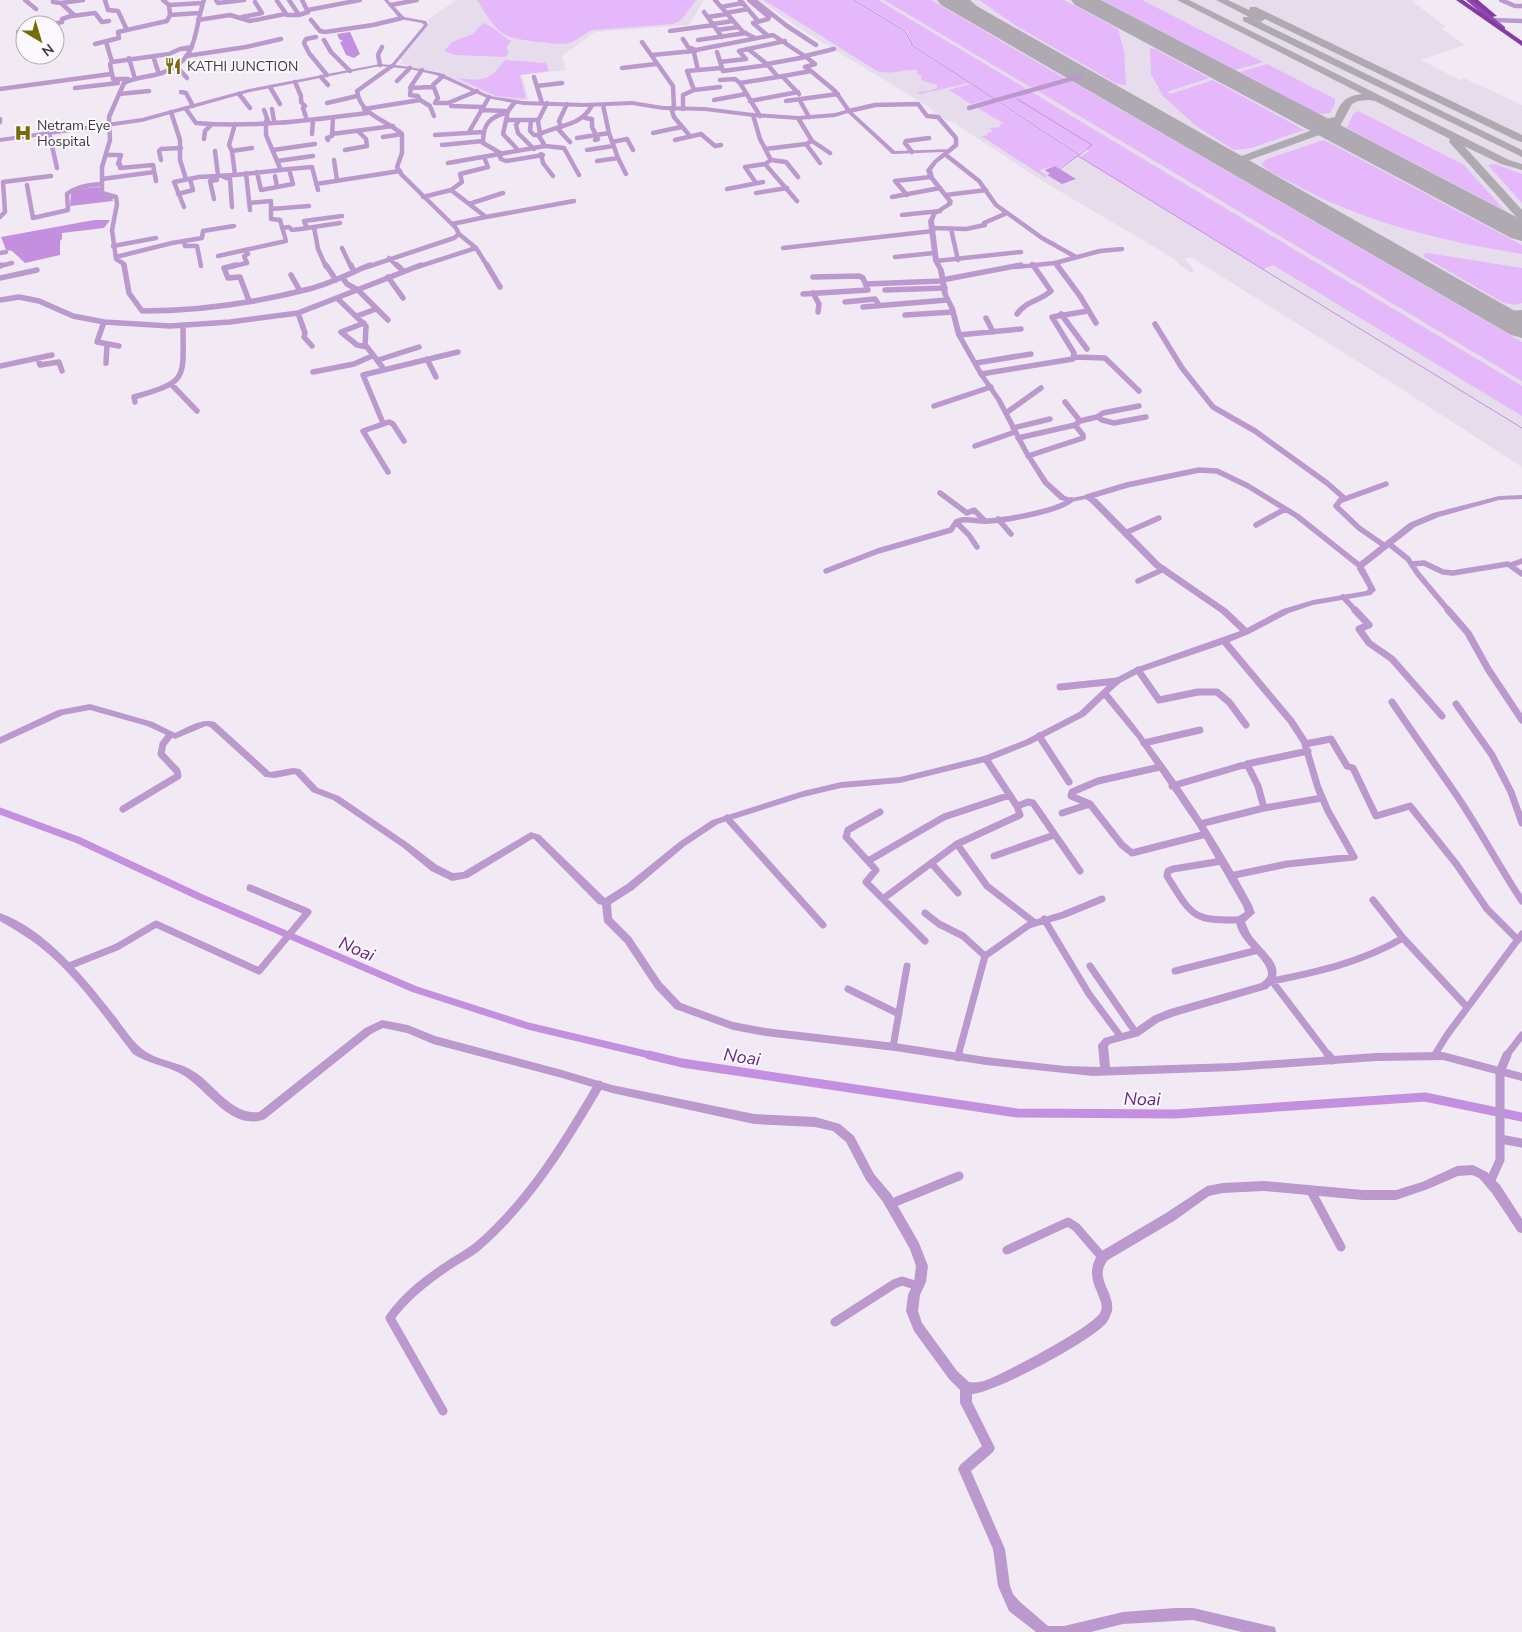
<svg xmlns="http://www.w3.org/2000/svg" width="1522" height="1632" font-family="'Nunito Sans',sans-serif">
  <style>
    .built { fill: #e7dcec }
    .green { fill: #e4b8fa }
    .water { fill: #c58fe0 }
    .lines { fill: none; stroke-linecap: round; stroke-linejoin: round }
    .stream { stroke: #c58fe0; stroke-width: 1 }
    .canal-far1 { stroke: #c58fe0; stroke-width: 7 }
    .canal { stroke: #c58fe0; stroke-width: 9 }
    .taxiway { fill: #afaab2; fill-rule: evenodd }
    .runway { fill: #afaab2; fill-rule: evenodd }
    .minor-far3 { stroke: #bb98cd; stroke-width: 4.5 }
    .minor-far2 { stroke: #bb98cd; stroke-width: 5.5 }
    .minor-far1 { stroke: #bb98cd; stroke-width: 7 }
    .minor { stroke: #bb98cd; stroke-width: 9 }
    .tertiary { fill: #bb98cd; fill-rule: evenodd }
    .primary { fill: #8f4bad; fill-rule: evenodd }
    .trunk { fill: #863aa6; fill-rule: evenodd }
    .labels { text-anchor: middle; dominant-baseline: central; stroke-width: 4; stroke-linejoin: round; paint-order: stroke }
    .far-poi-label { font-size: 14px; fill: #3c393d; stroke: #fcf9fe; text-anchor: start }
    .water-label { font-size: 18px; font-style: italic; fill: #692685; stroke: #fcf9fe }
  </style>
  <rect width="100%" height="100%" fill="#f1eaf5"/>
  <!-- built -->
  <path class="built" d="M457 0H704L689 25 595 32 562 56 566 70 522 75 529 100H508L496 98 437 72 400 64 403 61 400 60 429 24 427 20Z
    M759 0H1417L1412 1 1446 27 1441 28 1465 45 1421 60 1460 80 1464 78 1522 105V467L1389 381 1192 258H1185L1195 272 1191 273 1180 265 1173 258 1044 182 960 127 955 122 948 121 936 114 929 107 802 30Z"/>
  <!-- green -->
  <path class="green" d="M477 0H696L681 20 673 24 593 30C584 33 577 41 569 43 561 45 550 43 541 42 500 38 499 35 477 0Z
    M764 0H853L904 31 910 44 969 83 920 94 916 92 928 91 937 88V85L921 80 922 76 916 73 918 70C904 68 891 76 877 71Z
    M856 0H878L1025 88V90L995 99 911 43 907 31Z
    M884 0H931L1064 78 1036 87H1030Z
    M979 0H1064L1118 29 1124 51 1126 85 1117 84 1018 27Z
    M1102 0H1142L1263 62 1235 70Z
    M483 23C490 24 504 37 511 41L506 48 509 52 505 57 455 55 444 51 452 42 473 34Z
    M1150 48 1155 49 1209 78 1167 92 1170 94 1213 80 1304 130 1251 148 1234 150 1196 126 1163 96 1151 74Z
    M505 60 546 63 549 71 520 75 526 99 496 96 457 78C484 81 488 82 505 60Z
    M1267 64 1335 99V103L1330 113 1319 114 1240 72Z
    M1071 81 1522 342V381L1038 91 1040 89Z
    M970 84 993 99 971 104 949 90Z
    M1029 92 1033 93 1522 386V416L1273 265 1263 269 1258 266 1080 157 1089 151 1086 148 1079 153 999 101Z
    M997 102 1078 154 1077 156 1059 168 1055 166 1039 170 1047 176 1046 178 981 136 988 135 987 133 993 132 990 128 1001 127 999 125 1003 123 979 109V106Z
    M1358 111 1464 165 1504 210 1347 128 1353 114Z
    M1324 140 1522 245V254C1441 241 1362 222 1290 182 1281 177 1268 172 1261 164L1267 159Z
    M1495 164 1522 174V203L1488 165Z
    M1427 253 1522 268V303L1516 305 1504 303 1424 257V254Z"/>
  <!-- water -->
  <path class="water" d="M350 32 360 54 354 58 346 55 340 42 343 41 339 39 337 34Z
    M1055 166 1076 179 1062 184 1047 175 1050 174 1045 170Z
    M98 187 103 189 104 195 112 197 113 201 70 206 71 194 77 189Z
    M94 220H110L104 228 62 233V239L60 241V255L25 263 12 251 6 250 1 237Z"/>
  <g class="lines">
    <!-- stream -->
    <path class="stream" d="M854 0 905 31 912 45 1080 155
      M1017 99 1092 145 1060 169
      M1078 156 1522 428"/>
    <!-- canal-far1 -->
    <path class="canal-far1" d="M0 811 78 840 200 897 414 989 528 1026 654 1056"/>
    <!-- canal -->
    <path class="canal" d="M649 1055 682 1063 1017 1113 1175 1114 1425 1097 1522 1117"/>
    <!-- taxiway -->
    <path class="taxiway" d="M960 0H970L985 14 1016 35 1011 38 1008 37 979 18Z
      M1177 0H1189L1509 160 1522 164V170L1501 164 1464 146 1522 210V220L1518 219 1450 143 1449 141 1450 139 1375 101 1369 100 1358 101 1352 104 1339 128 1244 162 1245 166 1244 168H1236L1232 164 1236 158 1329 124 1320 126 1298 118 1297 116 1298 114H1306L1321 120 1335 117C1340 102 1346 96 1362 94Z
      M1216 0H1228L1249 10 1250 7H1256L1522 135V142L1518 141 1265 19 1261 22 1250 17 1522 150V157L1243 21V17H1249Z
      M1504 220 1522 226V233L1500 225 1498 223 1500 221Z
      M1488 305 1509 311 1522 310V318L1509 319 1484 312 1482 309 1484 306Z"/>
    <!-- runway -->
    <path class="runway" d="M937 0H966L1522 315V338L1511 335 941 5Z
      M1071 0H1101L1522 220V241L1511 238 1075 5Z"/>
    <!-- minor-far3 -->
    <path class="minor-far3" d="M25 0 36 9
      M105 0 108 10 118 11 127 30
      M216 0 218 3 244 0
      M715 0 743 32 755 38
      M740 0 758 21
      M749 0 769 17 768 19 753 23 768 36
      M754 0 787 26 816 45
      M1501 0 1515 6H1522
      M277 1 287 15H299L289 0
      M61 3 83 0
      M169 5 203 3
      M391 5 417 0
      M721 7 743 3
      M308 10 360 0
      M704 12 722 37
      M726 13 748 9
      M170 15 199 13
      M299 15 308 12 302 0
      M72 16 95 13 102 22 109 21
      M242 17 262 13 255 2
      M708 17 727 14
      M198 20 230 15 250 21 285 14
      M311 20 320 31 325 32 373 25 402 18
      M1493 20 1522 21
      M713 24 733 21
      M49 25 62 22V19L74 15 61 3 53 2V0
      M717 30 739 27
      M670 31 714 25
      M18 32 25 30
      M316 37 306 39 304 43 309 53 327 75
      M683 39 688 47 696 50
      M324 40 331 52 350 71
      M698 40 746 33
      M106 42 112 62
      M642 42 673 86 674 109
      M95 44 119 38 118 32 167 21 170 15 169 5 163 0
      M748 49 767 64
      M717 52 723 71 768 65
      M652 55 694 51
      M153 56 159 74
      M186 56 246 47 281 39
      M805 56 834 49
      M806 57 815 64 805 67 811 71 778 77 767 64Z
      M129 58 135 79
      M720 62 746 59 739 51 785 41
      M380 65 378 55 382 47
      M177 67 187 78
      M622 68 656 64
      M698 70 694 53 696 50 773 35 806 57
      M811 71 835 91 849 111 875 105 918 104 927 116 938 117 956 138V145L950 150
      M443 76 433 85 438 98 435 103H448L477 91
      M782 76 799 94
      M321 77 328 85
      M534 77 542 103
      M128 79H113L110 64 112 62 169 54 180 49 192 47
      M720 80 735 79 740 83
      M397 81 410 68
      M295 82 301 96V102L305 106 303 108 307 120
      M537 86 562 83
      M270 87 280 104
      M75 88 118 83
      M410 88 433 87
      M0 89 111 74
      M694 90 720 87
      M181 92 186 93 193 106
      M119 94 149 91
      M239 94 250 108
      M799 99 809 117
      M420 100 418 96 410 95 411 86 422 70
      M714 100 746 94
      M750 101 798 92
      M786 101 838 94
      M515 102 508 111 503 134 518 150
      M327 103 357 96
      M451 106 482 107
      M671 108 674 117 690 136
      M969 108 1081 76
      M186 109 196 123C253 128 311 120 367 113
      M272 109 274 121
      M364 109 420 100 430 106 434 116
      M683 109V95L694 90 687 71 721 68
      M264 110 268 121
      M481 110 505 111
      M171 112 180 140V160L186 179
      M753 115 760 139 771 160 786 162 798 177
      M760 116 740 83 778 77
      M585 118 592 119V127L598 139 595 140
      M798 118 812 141 830 153
      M0 119V122
      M507 120H538
      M519 120 516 125 518 133 534 149
      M531 120 530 131 534 135H539
      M235 124 229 145 232 151 235 175 281 170
      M561 127 559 121 567 104
      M557 128 570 142
      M469 132 489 97
      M49 133 57 168
      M653 133 681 127
      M312 134 313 120
      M332 134 393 126
      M540 134 538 121 547 103
      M435 135 483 132
      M383 137 402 134
      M577 138 609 133
      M204 139 205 131 211 125
      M328 140 327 138 332 136 333 117
      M675 140 701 134 715 146 721 145
      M612 142 627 139 633 150
      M806 144 820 163
      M442 145 483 141
      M545 146 564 148 579 175
      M765 149 806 144 812 141
      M273 150 315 144
      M345 150 367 146 366 139 358 131
      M587 150 613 146
      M215 151 218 175
      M232 151 252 148
      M912 152 905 143 906 141 929 138
      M502 154 483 143C483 123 490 117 508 112
      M541 154 543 163 553 176
      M107 155H121L118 164H120V168L153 165 156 181
      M499 155 501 159 506 161 543 155
      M946 155 979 181 996 205 1042 238 1076 257
      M618 158 626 174
      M161 160 159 151 161 149 181 148
      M334 160 337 180
      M771 160 765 164 797 201
      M277 161 313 156
      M597 161 618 158 609 133 603 105
      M448 163 545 146 539 136 540 134C559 125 582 126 592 105
      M289 169 312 167 318 190
      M257 172 261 190 293 184 289 169 281 170 280 168 266 135V121
      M246 173 250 210
      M275 176 277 187
      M224 177 230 179 232 207
      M102 179 154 172
      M756 183 745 167 765 164
      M316 184 400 171
      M27 185 33 218 68 210 67 194C77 186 89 185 102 184
      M727 189 763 182
      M756 193 787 188
      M178 194 193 190 190 179
      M907 195 895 181 931 177
      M946 195 986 190
      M423 197 451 190
      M892 197 940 188
      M214 199 210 181 217 180
      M469 204 503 193
      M184 207 174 182 199 177 235 175
      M271 209 309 206
      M902 215 940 211
      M0 217 5 212 3 182 51 176
      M486 217 574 201
      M340 223 307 228 304 221 342 216
      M452 224 486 217 451 190 462 182 460 174 488 167 484 157
      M314 227 318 249 326 267
      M282 228 289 227 292 230 308 228
      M932 228 966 229 985 225 984 223 1007 213
      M951 229 958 260
      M184 241 185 246H197L201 266
      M113 246 156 238
      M342 248 351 267
      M476 248 488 267
      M783 248 933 231
      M0 253 6 252
      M218 256 286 241 280 220 271 219V201L249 203
      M116 257 172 243 202 238 203 231 234 226
      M895 257 934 253
      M389 258 398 267
      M936 261 1021 252
      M1055 263 1058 267
      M1032 264 1034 267
      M0 266 12 263
      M124 267V264L116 259 112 230 117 204 116 197 102 193V167L110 140 109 117 124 83C135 77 150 77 162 73 200 60 193 31 204 0
      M230 267 247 263 244 256 248 254 245 250
      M367 267 454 238 459 234 456 228 402 175 397 167 402 153V134C385 119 361 116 357 91L392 66
      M417 267 476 248 459 234
      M1015 267 1055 263 1100 251 1122 249"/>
    <!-- minor-far2 -->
    <path class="minor-far2" d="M124 265 129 293 142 311C198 311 255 303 309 289 330 284 350 273 370 265
      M236 265 224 268 228 278 240 277 249 301
      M326 265 336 280
      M351 265 354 272
      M397 265 403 271
      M487 265 500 287
      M1057 265 1080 296 1096 323
      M0 266 2 265
      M291 275 300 291
      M342 277 347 284 358 290 388 320
      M388 277 403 298
      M0 278 37 270
      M942 280 1021 265
      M866 284 942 281
      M885 290 945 288
      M813 293 819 304 818 312
      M803 294 868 290 863 278 859 276 813 277
      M338 299 366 326 365 346
      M0 300 19 297 39 301 73 316 104 322 170 326 230 322 298 313 421 265
      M845 302 875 299 879 305
      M863 307 947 300
      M298 313 305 333 304 337 312 346
      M1017 314C1026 301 1040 301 1051 291L1033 265
      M1061 314 1087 349
      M905 315 953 312
      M357 316 376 309
      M986 318 993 332
      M104 322 97 342 119 346
      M364 323 341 332 357 345 367 347 383 368
      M1155 324 1182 368 1213 407 1255 431 1327 483 1343 497 1336 506 1359 528 1385 546
      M959 335 1021 329
      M1075 357 1105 358 1139 391
      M38 358 40 365 59 362 62 371
      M427 359 436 377
      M378 360 419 347
      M106 363 107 345
      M976 363 1031 354
      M0 366 52 355
      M313 372 354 364 372 356
      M981 374 1073 359 1074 353 1052 317 1088 311
      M172 385 197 411
      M135 402 134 397C189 381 183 380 183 325
      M1065 402 1080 421
      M934 406 991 387
      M1006 413 1041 388
      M1097 417 1103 413 1139 406
      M383 423 363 375 458 352
      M1013 428 1050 419
      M1018 438 1075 425
      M975 446 1015 432
      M1028 456 1083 438V435L1075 425 1080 421 1097 417 1102 420 1114 423 1146 417
      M388 472 363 431 389 422 393 424 404 441
      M940 493 967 513 974 510 985 521
      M1087 497 1127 485 1199 470 1217 471 1248 486 1297 516 1360 566
      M1342 500 1386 484
      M998 519 1011 534
      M956 522 969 535 977 547
      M1256 525 1285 509
      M1125 533 1159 518
      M1388 543 1408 559 1418 574 1449 611
      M1412 564 1424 563 1443 572 1453 573 1508 564 1522 574
      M1511 565 1522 561
      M826 571 878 551 951 530C954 525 956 521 962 520 971 519 980 522 989 521 1007 520 1058 511 1071 500
      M1138 581 1164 569
      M1343 597 1356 611"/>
    <!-- minor-far1 -->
    <path class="minor-far1" d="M1355 610 1369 625 1359 629 1369 643 1392 659 1442 716
      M1448 610 1468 633 1488 669 1522 720
      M1224 641 1291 721 1304 741 1318 788 1328 811 1354 857 1287 864 1230 876
      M1138 670 1159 700 1198 692H1217L1229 702 1246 725
      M1060 687 1117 681
      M1392 702C1412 732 1433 761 1453 790 1478 826 1498 865 1522 901
      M1456 704 1492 755 1511 792 1522 823
      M1039 736 1069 782
      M1144 743 1200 730
      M1305 744 1331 739 1347 766 1353 768 1376 816 1410 806 1457 865 1487 909 1518 940
      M1247 764 1258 786 1264 808
      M1160 767 1098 781 1072 792 1071 796 1090 804 1122 845 1132 853 1206 834
      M1172 786 1247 764 1308 751
      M1017 806 1028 802 1033 803 1080 871
      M123 809 178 776 177 771 161 754 163 744 170 735
      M880 812 848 830 846 837 876 870 866 882 925 941
      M1062 813 1090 804
      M727 818 823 925
      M1200 824 1264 808 1322 798
      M957 844 987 886 1035 923
      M994 856 1054 835
      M868 861 944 817 1010 795
      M1222 861 1173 869 1168 871 1167 876C1192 916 1192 921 1240 920
      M931 863 958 893
      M884 898 957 844 1020 815 1017 806 986 759
      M1373 900 1403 938 1467 1007
      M925 913 939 924 963 936 985 956 958 1056
      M1044 919 1089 994 1121 1037
      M985 956 1029 925 1063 915 1102 899
      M69 966 117 947 156 924 259 971 308 912 250 888
      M1090 966 1136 1033
      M1175 971 1258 950
      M848 989 899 1014
      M893 1047 907 966
      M1329 1056 1272 981C1318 972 1362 962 1403 938
      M1434 1056 1447 1035 1522 934
      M1506 1056 1522 1035"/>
    <!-- minor -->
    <path class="minor" d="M1328 1055 1332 1060
      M958 1057 959 1055
      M1500 1139 1522 1143
      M1490 1182 1500 1160V1072L1507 1055
      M1311 1191 1341 1247
      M890 1204 959 1176
      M1007 1250 1068 1222 1076 1227 1102 1257
      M835 1322 894 1284 902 1281 918 1286
      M443 1411 390 1318C406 1295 429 1278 452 1263 461 1257 470 1253 478 1246 529 1202 565 1143 599 1085"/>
    <!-- tertiary -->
    <path class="tertiary" d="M384 0H388L404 17 426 21 428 25 395 65 410 67 440 73 490 96 523 101 584 103 632 101 663 106 705 107 753 113 798 116 835 113 849 109 895 151 952 149V151L937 163 932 170 934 177 953 201 952 205 936 215 934 221 939 261 944 270 948 294 955 308 962 335 984 374 1002 400 1029 452 1048 481 1065 496 1071 498 1087 495 1097 499 1160 563 1227 609 1247 628 1283 609 1313 600 1366 591 1368 589 1367 586 1357 569V564L1409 523 1433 513 1499 496 1522 495V499L1499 500 1439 517 1415 527 1364 567 1376 590 1371 595 1313 605 1289 613 1249 634 1227 643 1141 672 1120 683 1109 693C1163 759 1212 830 1252 905L1255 913 1245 922C1248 929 1250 935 1255 940 1268 956 1289 970 1267 989L1175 1016 1159 1022 1139 1036 1110 1044 1108 1046 1110 1067 1233 1063 1376 1053 1443 1052 1522 1073V1081L1443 1060 1376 1061 1233 1071 1093 1076 986 1065 895 1051 765 1036 733 1030 675 1009 655 988 625 943 604 922 602 905 598 904 534 839H532L468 878 452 881 431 871 402 847 333 800 312 792 295 774 275 778 265 777 210 727 206 726 175 739 147 726 90 710 63 715 0 744V737L58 710 90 704 153 722 175 733C188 727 201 718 215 722L270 772 293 768 300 769 318 788 339 796 408 843 437 865 453 873 463 872 531 832 540 835 605 898 627 884 679 842 712 820 803 791 841 782 900 777 984 756 1025 740 1079 712 1114 679 1135 668 1240 631 1221 613 1154 567 1091 503 1086 499 1071 502 1060 500 1043 484 1023 452 996 400 978 374 956 335 949 308 942 294 938 270 933 261 928 221 932 213 947 203V201L928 177 926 170 933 161 944 152 892 154 848 113 835 117 798 120 753 117 705 111 663 110 632 105 584 107 523 105 487 98 436 75 410 69 380 66 250 92 142 122 0 142V138L142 118 249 89 380 64 391 65 424 25 422 23 400 19ZM1104 698 1137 738 1197 826 1243 906 1245 912 1237 917C1231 937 1269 958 1268 974 1268 978 1264 980 1261 983L1170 1009 1153 1016 1133 1030 1104 1038 1098 1045 1100 1067 1065 1066 986 1057 895 1043 765 1028 733 1022 681 1003 661 982 631 937 612 918 611 904 633 890 685 846 718 824 803 797 841 788 900 783 989 761 1031 744 1085 716Z
      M0 913C44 929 82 974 110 1010 120 1022 130 1039 141 1048 157 1062 182 1061 199 1075 217 1089 234 1115 259 1112L365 1028 382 1020 408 1025 435 1036 562 1070 612 1085 754 1114 815 1117 840 1124 854 1136 874 1174 891 1194 919 1243 928 1266 926 1282 920 1295 918 1311 922 1323 957 1371 969 1382C974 1383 979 1382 984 1381 1003 1374 1091 1328 1100 1313 1109 1299 1078 1279 1100 1252L1166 1213 1207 1186 1223 1183 1264 1181 1363 1190H1396L1422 1182 1457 1166 1473 1165 1487 1172 1500 1185 1522 1219V1233L1518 1232 1492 1193 1479 1178 1472 1175 1458 1176 1428 1189 1396 1200H1363L1264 1191 1223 1193 1209 1196 1174 1221 1108 1260C1093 1278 1115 1292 1112 1311 1111 1314 1109 1319 1107 1322 1094 1340 994 1393 972 1394V1402L995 1448 993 1452 971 1471 1005 1549 1010 1586 1013 1594 1019 1601 1048 1626H1064L1123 1612 1175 1608H1193L1270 1626 1275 1627 1276 1632H1242L1193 1620 1123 1624 1091 1632H1036L1009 1611 1005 1602 998 1586 993 1549 958 1469 960 1465 982 1446 960 1403V1390L949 1379 914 1331 906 1311 908 1295 914 1282 916 1266 910 1249 883 1202 866 1180 846 1142 833 1131 815 1127 754 1124 612 1093 562 1078 433 1044 407 1033 383 1028 371 1034 265 1119C231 1132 208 1090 183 1075 168 1066 149 1064 133 1054 104 1017 77 976 39 946 27 937 14 929 0 921Z"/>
    <!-- primary -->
    <path class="primary" d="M1466 0H1472L1505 27V29H1499Z"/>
    <!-- trunk -->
    <path class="trunk" d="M1456 0H1463L1522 41V46Z
      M1471 0H1478L1497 16 1492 17Z"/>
  </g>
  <!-- icons -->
  <defs>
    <g id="restaurant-bare" transform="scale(1.35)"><path d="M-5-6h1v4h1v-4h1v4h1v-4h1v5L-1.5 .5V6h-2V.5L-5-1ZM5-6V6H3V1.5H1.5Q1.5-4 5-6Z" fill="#756c08" stroke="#fcf9fe" stroke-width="2.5" paint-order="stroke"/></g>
    <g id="hospital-bare" transform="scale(1.35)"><path d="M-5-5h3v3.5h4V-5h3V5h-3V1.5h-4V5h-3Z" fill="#756c08" stroke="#fcf9fe" stroke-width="2.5" paint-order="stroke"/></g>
  </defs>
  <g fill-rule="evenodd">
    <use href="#restaurant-bare" x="173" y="66"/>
    <use href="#hospital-bare" x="23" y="133"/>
  </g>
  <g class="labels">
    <!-- far-poi labels -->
    <g class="far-poi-label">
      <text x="187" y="66">KATHI JUNCTION</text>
      <text x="37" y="125">Netram Eye<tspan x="37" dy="16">Hospital</tspan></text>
    </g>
    <!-- water labels -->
    <g class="water-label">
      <text transform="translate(357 949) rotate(23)">Noai</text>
      <text transform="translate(742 1057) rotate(8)">Noai</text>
      <text transform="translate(1142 1099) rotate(1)">Noai</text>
    </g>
  </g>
  <!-- north arrow -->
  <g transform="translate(40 40) rotate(142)"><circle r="24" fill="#fcf9fe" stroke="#afacb1"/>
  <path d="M0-4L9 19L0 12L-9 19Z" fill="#756c08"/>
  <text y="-8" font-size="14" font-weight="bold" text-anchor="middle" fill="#3c393d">N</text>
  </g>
</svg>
